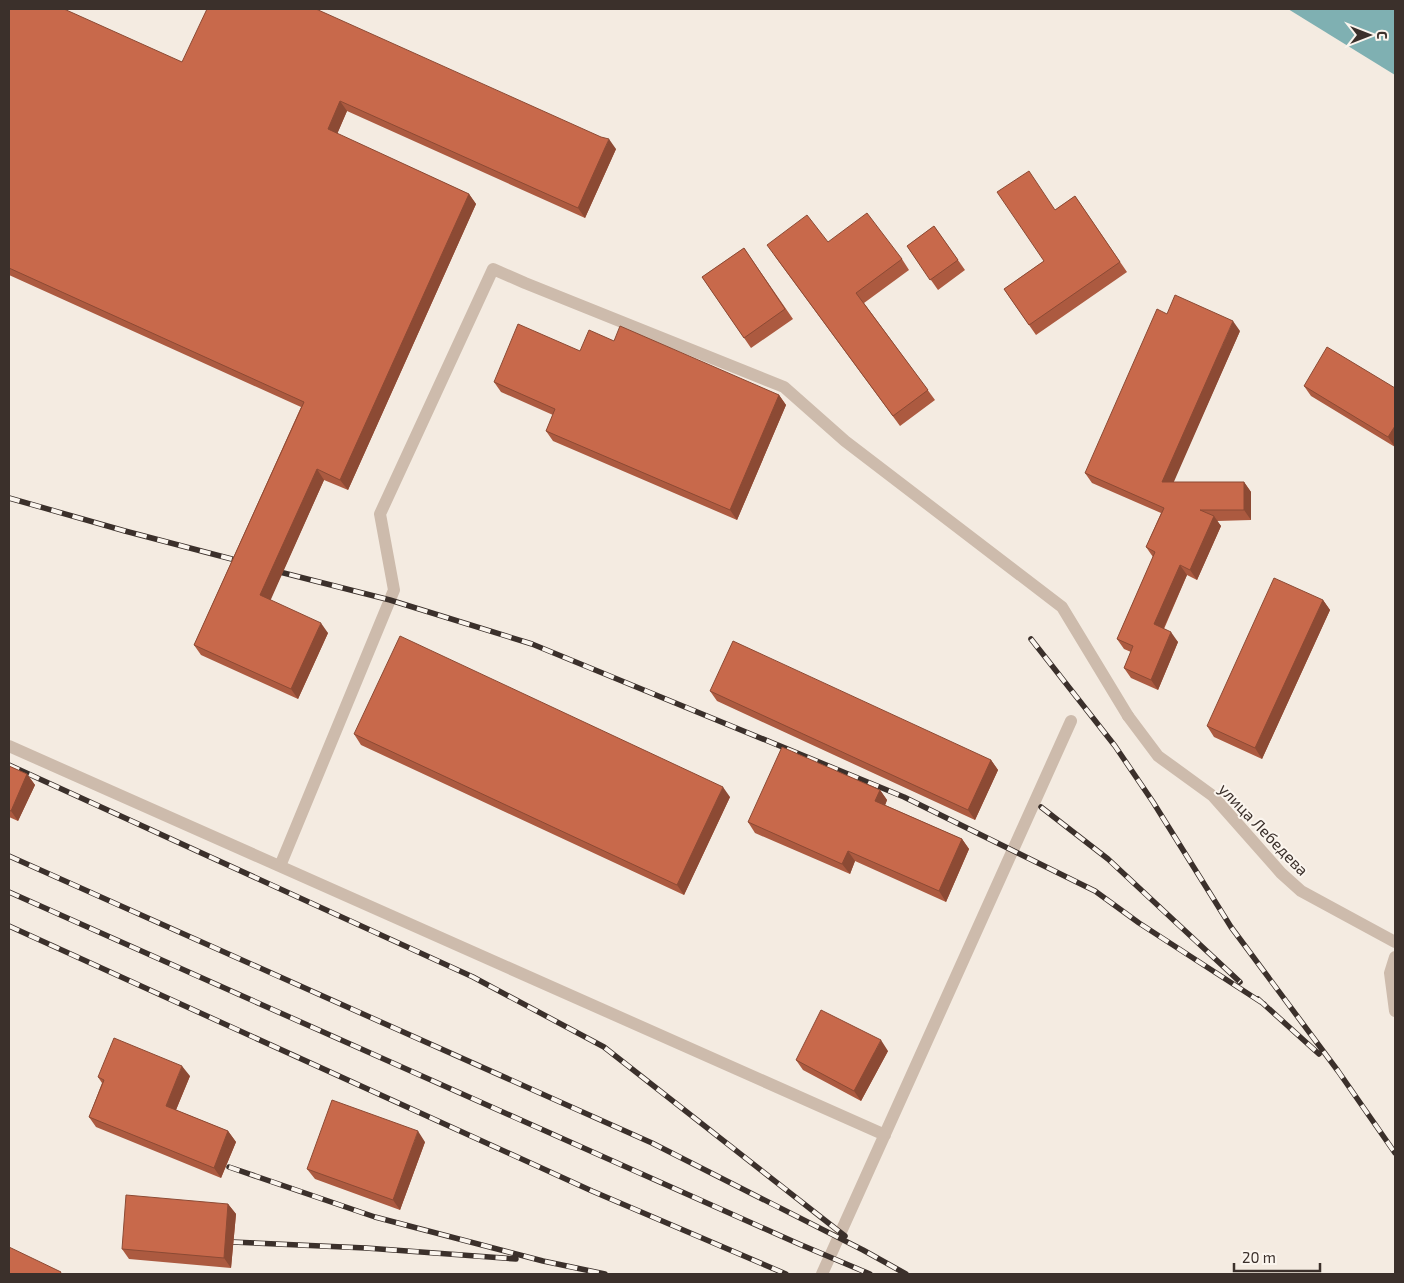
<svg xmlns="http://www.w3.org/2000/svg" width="1404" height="1283" font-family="'Exo 2',sans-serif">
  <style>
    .water { fill: #7fb0b2 }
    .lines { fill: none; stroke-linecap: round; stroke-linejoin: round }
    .service { stroke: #cdbbac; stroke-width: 12 }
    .minor { stroke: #cdbbac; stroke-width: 12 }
    .rail-casing { stroke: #3b302b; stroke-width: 5.5 }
    .rail { stroke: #fbf5ee; stroke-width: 4; stroke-dasharray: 11; stroke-linecap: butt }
    .wall { fill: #ac5a40 }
    .shaded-wall { fill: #8c4a34 }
    .building { fill: #c8694b; stroke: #8c4a34 }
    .labels { text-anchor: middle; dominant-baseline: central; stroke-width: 4; stroke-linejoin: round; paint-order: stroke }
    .street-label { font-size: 16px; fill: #3b302b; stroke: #fbf5ee }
  </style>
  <rect width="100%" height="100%" fill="#f4ebe1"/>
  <!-- water -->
  <path class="water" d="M1288 9H1395V75Z"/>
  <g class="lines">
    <!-- service -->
    <path class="service" d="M9 746 885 1135
      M280 866 394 590 380 514 493 269 525 283 784 387 845 441 1062 607 1128 716
      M822 1274 1071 721"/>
    <!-- minor -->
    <path class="minor" d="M1128 716 1158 756 1213 796 1281 873 1301 891 1395 942
      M1395 957 1390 973 1395 1011"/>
    <!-- rail casing -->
    <g class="rail-casing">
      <path id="rail" d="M9 498 125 531 247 563
        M268 569 390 600 532 644 904 797 1095 891 1139 923 1264 1004
        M1031 639 1115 746 1153 802 1231 927 1338 1071 1395 1153
        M9 765 473 977 604 1047 845 1236
        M1041 807 1108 859 1240 982
        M9 856 652 1143 863 1250 906 1274
        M9 892 799 1244 870 1274
        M9 926 592 1191 786 1274
        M1258 999 1319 1054
        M229 1167 375 1217 543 1261 605 1274
        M232 1242 366 1248 516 1259"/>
    </g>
    <!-- rail -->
    <use href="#rail" class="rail"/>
  </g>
  <!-- wall -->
  <path class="wall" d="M9 9 182 62 616 149 585 218 347 111 337 134 469 194 476 204 348 490 324 480 270 600 328 633 298 699 201 655 194 645 301 407 9 275Z
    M1075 196 1127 272 1036 335 1004 289 1044 261 1055 210Z
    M934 226 965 270 938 290 907 246Z
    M828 242 902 259 909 270 864 303 935 400 900 426 774 255Z
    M744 248 793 319 751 348 702 277Z
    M1240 331 1173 482H1244L1251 492V520L1217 521 1221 526 1197 580 1187 575 1164 629 1178 642 1158 690 1131 678 1124 668 1131 652 1124 649 1117 639 1153 557 1146 547 1161 513 1092 483 1085 473Z
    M614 341 779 395 786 405 737 520 553 441 546 431 553 415 501 392 494 382Z
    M1304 386 1395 388V447L1311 396Z
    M1323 600 1330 610 1262 759 1214 737 1207 726Z
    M710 691 991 760 998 770 975 820 717 701Z
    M354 734 730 797 684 895 361 745Z
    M9 766 27 774 35 785 18 821 9 817Z
    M880 790 887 800 885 805 962 839 969 849 946 902 855 861 850 874 755 833 748 822Z
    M888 1051 861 1101 803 1070 796 1060Z
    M190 1076 176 1110 228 1131 236 1142 221 1178 96 1127 89 1117 102 1083 98 1077Z
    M425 1142 400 1210 315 1179 307 1169Z
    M228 1204 236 1214 231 1268 129 1259 122 1249Z"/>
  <!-- shaded-wall -->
  <path class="shaded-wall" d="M340 101 347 111 335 139 328 129Z
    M609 139 616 149 585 218 578 208Z
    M469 194 476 204 348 490 340 480Z
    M1233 321 1240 331 1169 493 1162 482Z
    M779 395 786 405 737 520 730 510Z
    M1395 426V447L1388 437Z
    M317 469 324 480 268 606 260 595Z
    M1244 482 1251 492V520L1244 510Z
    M1214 516 1221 526 1197 580 1190 570Z
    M1180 565 1187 575 1161 634 1154 624Z
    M1323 600 1330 610 1262 759 1255 748Z
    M321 623 328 633 298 699 291 689Z
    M1171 632 1178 642 1158 690 1151 680Z
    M991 760 998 770 975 820 968 810Z
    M27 774 35 785 18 821 11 811Z
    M723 787 730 797 684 895 677 885Z
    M880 790 887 800 883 811 875 801Z
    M962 839 969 849 946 902 939 891Z
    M848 851 855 861 850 874 842 864Z
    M881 1040 888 1051 861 1101 854 1091Z
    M182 1066 190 1076 173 1117 166 1106Z
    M228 1131 236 1142 221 1178 214 1168Z
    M418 1131 425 1142 400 1210 393 1200Z
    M228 1204 236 1214 231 1268 224 1258Z"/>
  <!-- building -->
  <path class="building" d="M9 9H64L182 62 207 9H316L601 137 609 139 578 208 340 101 328 129 469 194 340 480 317 469 260 595 321 623 291 689 194 645 304 402 9 268Z
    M1029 171 1055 210 1075 196 1120 262 1029 325 1004 289 1044 261 997 192Z
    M867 213 902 259 856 293 928 390 893 416 767 245 807 215 828 242Z
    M934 226 958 260 930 280 907 246Z
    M744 248 785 309 744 338 702 277Z
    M1175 295 1233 321 1162 482H1244V510H1200L1214 516 1190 570 1180 565 1154 624 1171 632 1151 680 1124 668 1133 646 1117 639 1155 552 1146 547 1164 508 1085 473 1157 309 1167 314Z
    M518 324 580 351 589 330 614 341 620 326 779 395 730 510 546 431 555 409 494 382Z
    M1327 347 1395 388V426L1388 437 1304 386Z
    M1274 578 1323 600 1255 748 1207 726Z
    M400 636 723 787 677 885 354 734Z
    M733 641 991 760 968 810 710 691Z
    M782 747 880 790 875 801 962 839 939 891 848 851 842 864 748 822Z
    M9 766 27 774 11 811 9 810Z
    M821 1010 881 1040 854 1091 796 1060Z
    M114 1038 182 1066 166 1106 228 1131 214 1168 89 1117 104 1080 98 1077Z
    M332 1100 418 1131 393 1200 307 1169Z
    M126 1195 228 1204 224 1258 122 1249Z
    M9 1247 61 1272 60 1274H9Z"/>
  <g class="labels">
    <!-- street labels -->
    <g class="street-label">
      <text transform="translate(1264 829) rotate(46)">улица Лебедева</text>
    </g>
  </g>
  <!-- border -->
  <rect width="1404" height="1283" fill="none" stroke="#3b302b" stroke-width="20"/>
  <!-- north arrow -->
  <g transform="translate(1369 35) rotate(90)" stroke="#fbf5ee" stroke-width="4" paint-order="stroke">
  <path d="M0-4L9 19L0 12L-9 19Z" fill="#3b302b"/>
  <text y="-8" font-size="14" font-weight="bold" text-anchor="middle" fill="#3b302b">С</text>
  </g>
  <!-- scale -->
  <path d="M1234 1263v8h86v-8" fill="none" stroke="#3b302b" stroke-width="2.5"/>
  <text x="1242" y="1263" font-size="15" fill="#3b302b" stroke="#fbf5ee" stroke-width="4" paint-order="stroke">20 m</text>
</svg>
